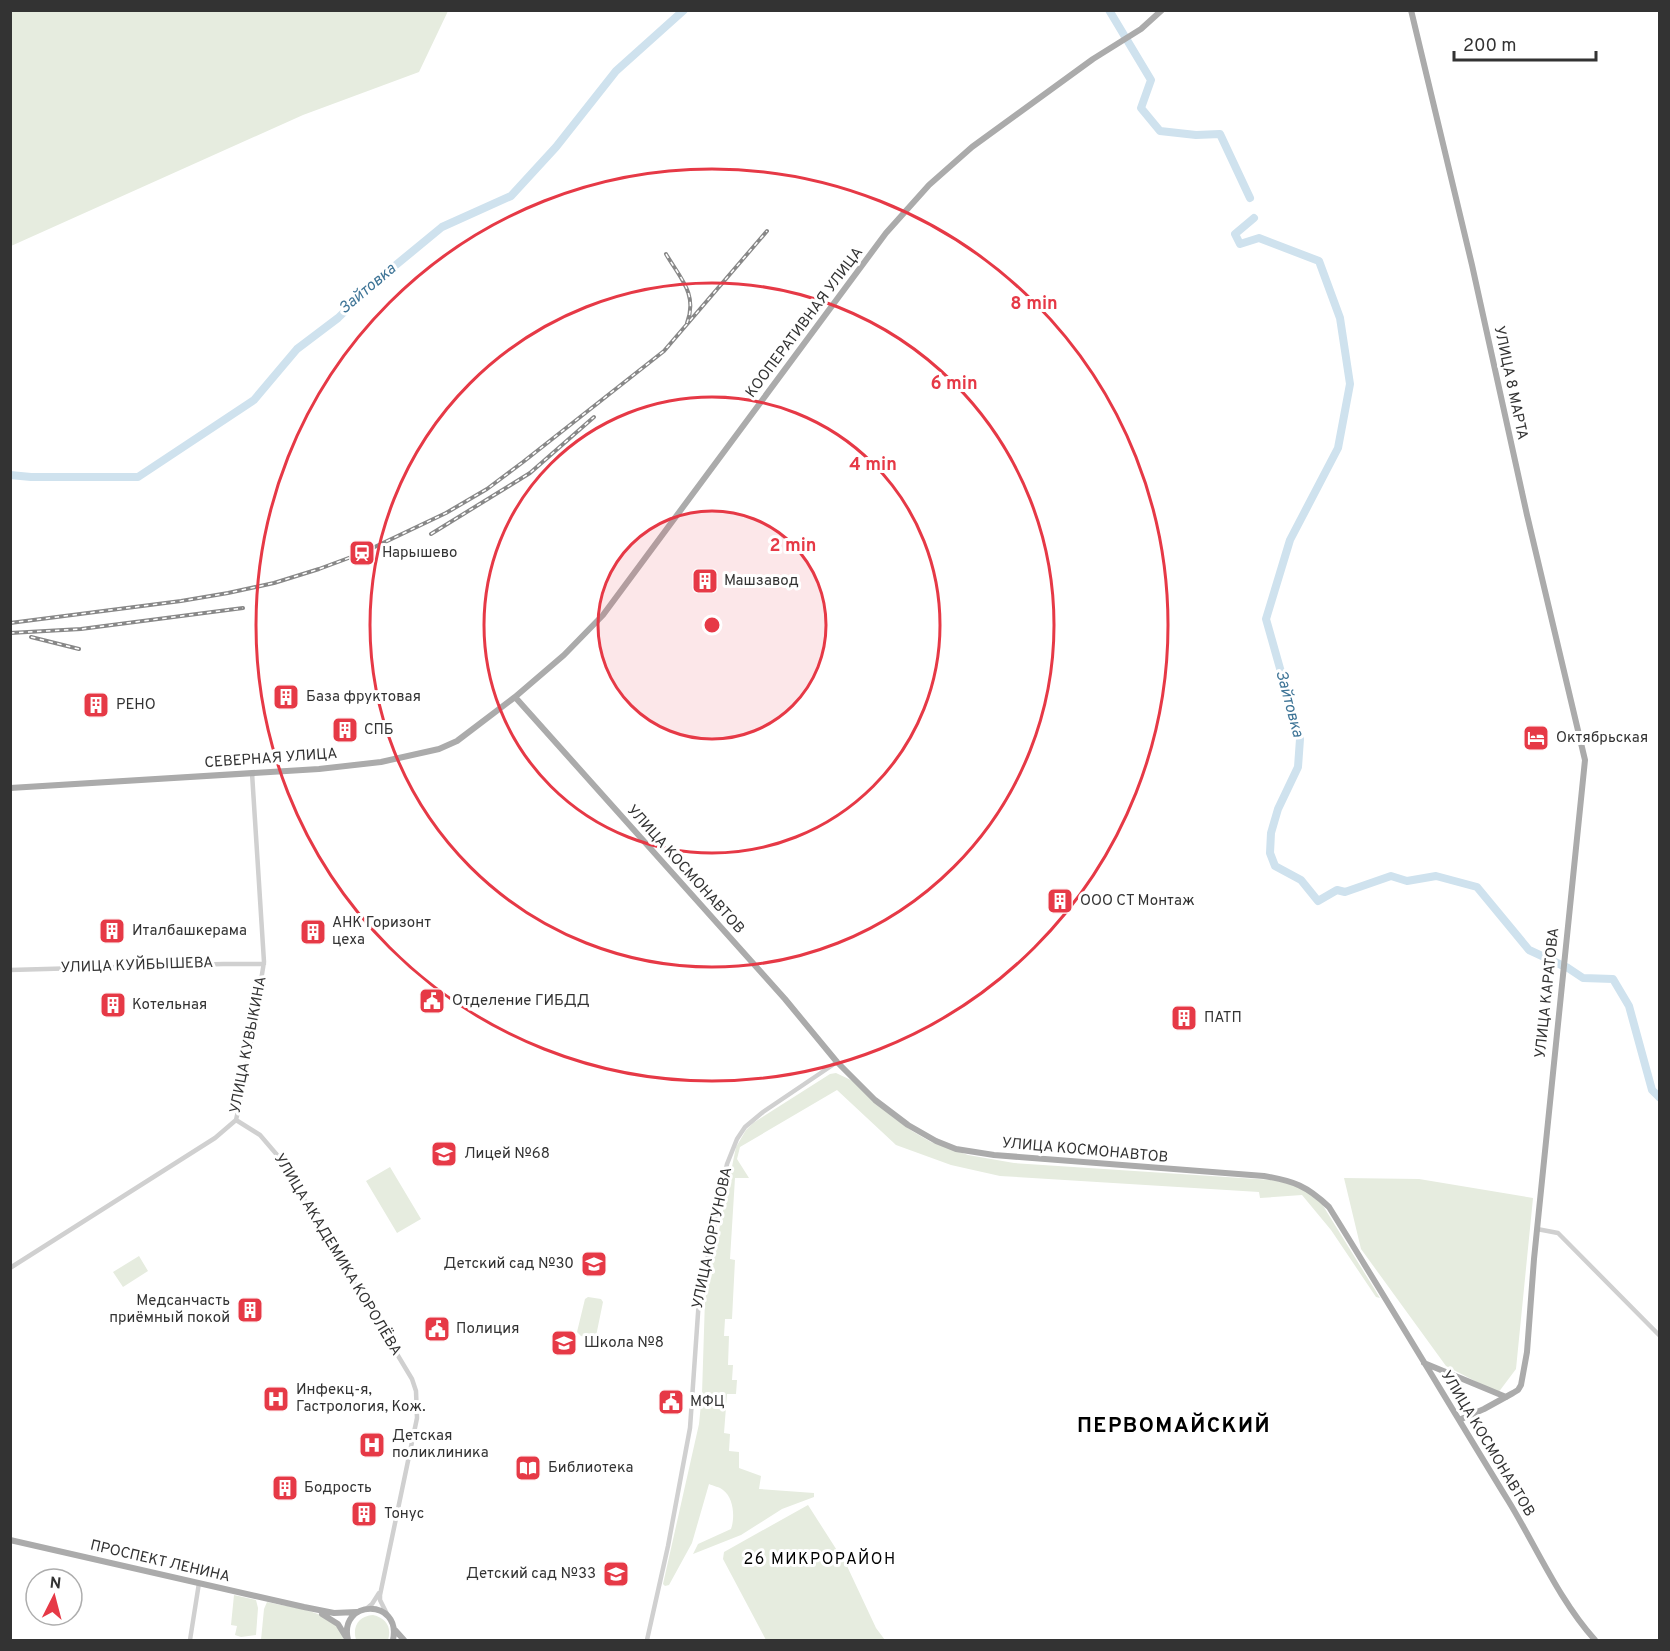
<svg xmlns="http://www.w3.org/2000/svg" width="1670" height="1651" font-family="Overpass,sans-serif">
  <style>
    .green { fill: #e6ecdf }
    .lines { fill: none; stroke-linecap: round; stroke-linejoin: round }
    .river { stroke: #cfe2ee; stroke-width: 8 }
    .minor { stroke: #d0d0d0; stroke-width: 4.5 }
    .major { stroke: #ababab; stroke-width: 6 }
    .rail-casing { stroke: #888; stroke-width: 4 }
    .rail { stroke: #fff; stroke-width: 1.5; stroke-dasharray: 4.5; stroke-linecap: butt }
    .ring { fill: none; stroke: #e63946; stroke-width: 3 }
    .labels { text-anchor: middle; dominant-baseline: central; stroke-width: 6; stroke-linejoin: round; paint-order: stroke }
    .street-label { font-size: 15px; fill: #333; stroke: #fff }
    .poi-label { font-size: 15px; fill: #333; stroke: #fff; text-anchor: start }
    .water-label { font-size: 16px; font-style: italic; fill: #3f7597; stroke: #fff }
    .neighbourhood-label { font-size: 16px; letter-spacing: 1.5px; fill: #000; stroke: #fff }
    .district-label { font-size: 21px; font-weight: bold; letter-spacing: 1.5px; fill: #000; stroke: #fff }
    .centre { fill: #e63946; stroke: #fff; stroke-width: 3 }
    .ring-label { font-size: 18px; text-anchor: middle; font-weight: bold; fill: #e63946; stroke: #fff; stroke-width: 6; stroke-linejoin: round; paint-order: stroke }
  </style>
  <rect width="100%" height="100%" fill="#fff"/>
  <!-- green -->
  <path class="green" d="M10 11 11 10 448 11 419 72 303 115 11 246Z
    M836 1073 853 1081 894 1118 912 1131 931 1142 968 1155 1014 1163 1272 1180 1289 1183 1312 1194 1322 1204 1380 1298 1376 1297 1331 1230 1302 1195 1260 1198 1259 1192 1000 1176 951 1165 896 1145 837 1090 740 1147 737 1159 749 1178H735L730 1259 735 1260 732 1319H725L724 1336H729L728 1365H733L732 1380H737L736 1394H727L724 1433 730 1434 729 1451 739 1452V1468L761 1476 759 1489 814 1493V1497L782 1509 741 1535 693 1554 698 1544 731 1529C735 1518 734 1498 723 1490 720 1487 713 1486 709 1484L692 1543 669 1585 665 1586 663 1584 699 1424 702 1394 705 1299 736 1147 746 1130 753 1123 830 1074Z
    M390 1167 421 1219 397 1233 366 1181Z
    M1344 1178 1419 1179 1533 1198 1516 1369 1498 1393 1446 1366 1361 1249Z
    M139 1256 148 1271 123 1287 113 1272Z
    M588 1297 601 1299 603 1302 596 1336 591 1338 581 1336 577 1332 585 1299Z
    M808 1505 847 1566 876 1628 885 1640H766L723 1559 724 1552Z
    M234 1595 256 1600 258 1608 256 1635 241 1637 235 1635 237 1626 231 1625Z
    M267 1602C292 1608 337 1610 344 1640H261L264 1609Z
    M373 1615C386 1618 392 1627 388 1640H356C352 1626 359 1616 373 1615Z"/>
  <g class="lines">
    <!-- river -->
    <path class="river" d="M1109 10 1151 80 1141 108 1160 131 1196 135 1220 134 1250 198
      M1254 218 1235 234 1240 244 1259 238 1319 261 1340 318 1350 384 1338 448 1290 540 1266 619 1300 739 1298 767 1278 809 1271 833 1270 853 1275 866 1301 880 1318 901 1337 890 1345 892 1391 876 1407 881 1436 876 1477 887 1529 950 1568 968 1583 978 1613 979 1629 1006 1652 1090 1660 1098
      M10 475 31 477H138L254 400 297 349 338 318 374 283 442 227 511 196 556 147 616 71 684 10"/>
    <!-- minor -->
    <path class="minor" d="M10 970 223 964H264
      M236 1120 260 1135 278 1156 412 1379 416 1391 417 1418 380 1595V1600L387 1614
      M1537 1229 1558 1233 1660 1336
      M10 1268 215 1138 236 1120 244 1084 264 962 252 773
      M366 1609 372 1604 379 1593
      M190 1640 199 1583
      M647 1640 668 1546 690 1428 699 1299 727 1164 737 1139 745 1127 763 1112 837 1062"/>
    <!-- major -->
    <path class="major" d="M1411 10 1472 265 1527 515 1585 760 1534 1259 1527 1352 1521 1385 1518 1390 1513 1393 1484 1409 1459 1420
      M515 697 785 999 837 1062 875 1100 908 1125 936 1141 956 1149 994 1155 1264 1176C1294 1181 1307 1186 1329 1207 1390 1305 1449 1404 1509 1502 1537 1548 1559 1600 1595 1640
      M10 788 319 769 381 762 439 749 457 741 515 697 564 655 603 615 886 233 929 185 972 147 1093 59 1141 29 1162 10
      M1424 1363 1506 1397
      M10 1540 304 1607 334 1613 357 1612
      M322 1614 338 1624 346 1637
      M395 1630 404 1640
      M348 1640C338 1599 402 1598 393 1640"/>
    <!-- rail casing -->
    <g class="rail-casing">
      <path id="rail" d="M666 254C680 278 698 294 687 323
        M431 534 530 473 594 417
        M10 623 181 601 228 593 274 583 319 569 362 553 446 513 487 489 523 462 664 351 767 231
        M10 633 81 629 243 608
        M31 637 79 649"/>
    </g>
    <!-- rail -->
    <use href="#rail" class="rail"/>
  </g>
  <!-- distance rings -->
  <circle cx="712" cy="625" r="114" fill="#e63946" fill-opacity=".12"/>
  <g class="ring">
    <circle cx="712" cy="625" r="114"/>
    <circle cx="712" cy="625" r="228"/>
    <circle cx="712" cy="625" r="342"/>
    <circle cx="712" cy="625" r="456"/>
  </g>
  <!-- icons -->
  <defs>
    <g id="station-square" transform="scale(1.35)"><rect x="-9" y="-9" width="18" height="18" rx="4" fill="#e63946" stroke="#fff"/><path d="M-3-6H3Q5-6 5-4V2Q5 4 3 4L4.5 6H3L1.5 4h-3L-3 6H-4.5L-3 4Q-5 4-5 2V-4Q-5-6-3-6ZM-3.5-4v3h7v-3ZM-3.5 1v1.5H-2V1ZM2 1v1.5H3.5V1Z" fill="#fff"/></g>
    <g id="building-square" transform="scale(1.35)"><rect x="-9" y="-9" width="18" height="18" rx="4" fill="#e63946" stroke="#fff"/><path d="M-4-6H4V6H1V3H-1V6H-4ZM-2.5-4.3h1.7v1.8h-1.7ZM.8-4.3h1.7v1.8H.8ZM-2.5-1h1.7V.8h-1.7ZM.8-1h1.7V.8H.8Z" fill="#fff"/></g>
    <g id="hotel-square" transform="scale(1.35)"><rect x="-9" y="-9" width="18" height="18" rx="4" fill="#e63946" stroke="#fff"/><path d="M-6-4.5h1.5V1H6V5H4.5V3h-9V5H-6ZM-4 0a1.8 1.8 0 1 1 3.6 0ZM.5 0V-2.5h3Q6-2.5 6 0Z" fill="#fff"/></g>
    <g id="civic-square" transform="scale(1.35)"><rect x="-9" y="-9" width="18" height="18" rx="4" fill="#e63946" stroke="#fff"/><path d="M-.6-6.5H3V-4.5H.6V-3L4-1V1h2V6H-6V1h2V-1L-.6-3ZM-1.2 2.5V6h2.4V2.5Z" fill="#fff"/></g>
    <g id="school-square" transform="scale(1.35)"><rect x="-9" y="-9" width="18" height="18" rx="4" fill="#e63946" stroke="#fff"/><path d="M0-5L7-2L0 1L-7-2ZM-4 1L0 2.5L4 1V4Q0 6-4 4Z" fill="#fff"/></g>
    <g id="hospital-square" transform="scale(1.35)"><rect x="-9" y="-9" width="18" height="18" rx="4" fill="#e63946" stroke="#fff"/><path d="M-5-5h3v3.5h4V-5h3V5h-3V1.5h-4V5h-3Z" fill="#fff"/></g>
    <g id="library-square" transform="scale(1.35)"><rect x="-9" y="-9" width="18" height="18" rx="4" fill="#e63946" stroke="#fff"/><path d="M-6-4Q-3-5.5-.7-3.5V5Q-3 3-6 4ZM6-4Q3-5.5 .7-3.5V5Q3 3 6 4Z" fill="#fff"/></g>
  </defs>
  <g fill-rule="evenodd">
    <use href="#station-square" x="362" y="553"/>
    <use href="#building-square" x="705" y="581"/>
    <use href="#building-square" x="286" y="697"/>
    <use href="#building-square" x="96" y="705"/>
    <use href="#building-square" x="345" y="730"/>
    <use href="#hotel-square" x="1536" y="738"/>
    <use href="#building-square" x="1060" y="901"/>
    <use href="#building-square" x="112" y="931"/>
    <use href="#building-square" x="313" y="932"/>
    <use href="#civic-square" x="432" y="1001"/>
    <use href="#building-square" x="113" y="1005"/>
    <use href="#building-square" x="1184" y="1018"/>
    <use href="#school-square" x="444" y="1154"/>
    <use href="#school-square" x="594" y="1264"/>
    <use href="#building-square" x="250" y="1310"/>
    <use href="#civic-square" x="437" y="1329"/>
    <use href="#school-square" x="564" y="1343"/>
    <use href="#hospital-square" x="276" y="1399"/>
    <use href="#civic-square" x="671" y="1402"/>
    <use href="#hospital-square" x="372" y="1445"/>
    <use href="#library-square" x="528" y="1468"/>
    <use href="#building-square" x="285" y="1488"/>
    <use href="#building-square" x="364" y="1514"/>
    <use href="#school-square" x="616" y="1574"/>
  </g>
  <g class="labels">
    <!-- street labels -->
    <g class="street-label">
      <text transform="translate(805 323) rotate(-53)">КООПЕРАТИВНАЯ УЛИЦА</text>
      <text transform="translate(1510 383) rotate(78)">УЛИЦА 8 МАРТА</text>
      <text transform="translate(271 759) rotate(-4)">СЕВЕРНАЯ УЛИЦА</text>
      <text transform="translate(685 870) rotate(48)">УЛИЦА КОСМОНАВТОВ</text>
      <text transform="translate(137 966) rotate(-2)">УЛИЦА КУЙБЫШЕВА</text>
      <text transform="translate(1548 993) rotate(-84)">УЛИЦА КАРАТОВА</text>
      <text transform="translate(249 1045) rotate(-79)">УЛИЦА КУВЫКИНА</text>
      <text transform="translate(1085 1151) rotate(5)">УЛИЦА КОСМОНАВТОВ</text>
      <text transform="translate(713 1238) rotate(-78)">УЛИЦА КОРТУНОВА</text>
      <text transform="translate(337 1255) rotate(59)">УЛИЦА АКАДЕМИКА КОРОЛЁВА</text>
      <text transform="translate(1487 1444) rotate(59)">УЛИЦА КОСМОНАВТОВ</text>
      <text transform="translate(160 1562) rotate(13)">ПРОСПЕКТ ЛЕНИНА</text>
    </g>
    <!-- poi labels -->
    <g class="poi-label">
      <text x="382" y="553">Нарышево</text>
      <text x="724" y="581">Машзавод</text>
      <text x="306" y="697">База фруктовая</text>
      <text x="116" y="705">РЕНО</text>
      <text x="364" y="730">СПБ</text>
      <text x="1556" y="738">Октябрьская</text>
      <text x="1080" y="901">ООО СТ Монтаж</text>
      <text x="332" y="923">АНК Горизонт<tspan x="332" dy="17">цеха</tspan></text>
      <text x="132" y="931">Италбашкерама</text>
      <text x="452" y="1001">Отделение ГИБДД</text>
      <text x="132" y="1005">Котельная</text>
      <text x="1204" y="1018">ПАТП</text>
      <text x="464" y="1154">Лицей №68</text>
      <text x="574" y="1264" text-anchor="end">Детский сад №30</text>
      <text x="230" y="1301" text-anchor="end">Медсанчасть<tspan x="230" dy="17">приёмный покой</tspan></text>
      <text x="456" y="1329">Полиция</text>
      <text x="584" y="1343">Школа №8</text>
      <text x="296" y="1390">Инфекц-я,<tspan x="296" dy="17">Гастрология, Кож.</tspan></text>
      <text x="690" y="1402">МФЦ</text>
      <text x="392" y="1436">Детская<tspan x="392" dy="17">поликлиника</tspan></text>
      <text x="548" y="1468">Библиотека</text>
      <text x="304" y="1488">Бодрость</text>
      <text x="384" y="1514">Тонус</text>
      <text x="596" y="1574" text-anchor="end">Детский сад №33</text>
    </g>
    <!-- water labels -->
    <g class="water-label">
      <text transform="translate(368 289) rotate(-40)">Зайтовка</text>
      <text transform="translate(1289 704) rotate(75)">Зайтовка</text>
    </g>
    <!-- neighbourhood labels -->
    <g class="neighbourhood-label">
      <text x="820" y="1560">26 МИКРОРАЙОН</text>
    </g>
    <!-- district labels -->
    <g class="district-label">
      <text x="1174" y="1426">ПЕРВОМАЙСКИЙ</text>
    </g>
  </g>
  <circle cx="712" cy="625" r="9" class="centre"/>
  <g class="ring-label">
    <text x="1034" y="309">8 min</text>
    <text x="954" y="389">6 min</text>
    <text x="873" y="470">4 min</text>
    <text x="793" y="551">2 min</text>
  </g>
  <!-- border -->
  <rect width="1670" height="1651" fill="none" stroke="#333333" stroke-width="24"/>
  <!-- north arrow -->
  <g transform="translate(54 1597) rotate(6)"><circle r="28" fill="#ffffff" stroke="#adadad" stroke-width="1.5"/>
  <path d="M0-4.5L10 22L0 15L-10 22Z" fill="#e63946"/>
  <text y="-9" font-size="16" font-weight="bold" text-anchor="middle" fill="#333333">N</text>
  </g>
  <!-- scale -->
  <path d="M1454 51v9h142v-9" fill="none" stroke="#333333" stroke-width="3"/>
  <text x="1463" y="51" font-size="18" fill="#333333" stroke="#ffffff" stroke-width="4.5" paint-order="stroke">200 m</text>
</svg>
